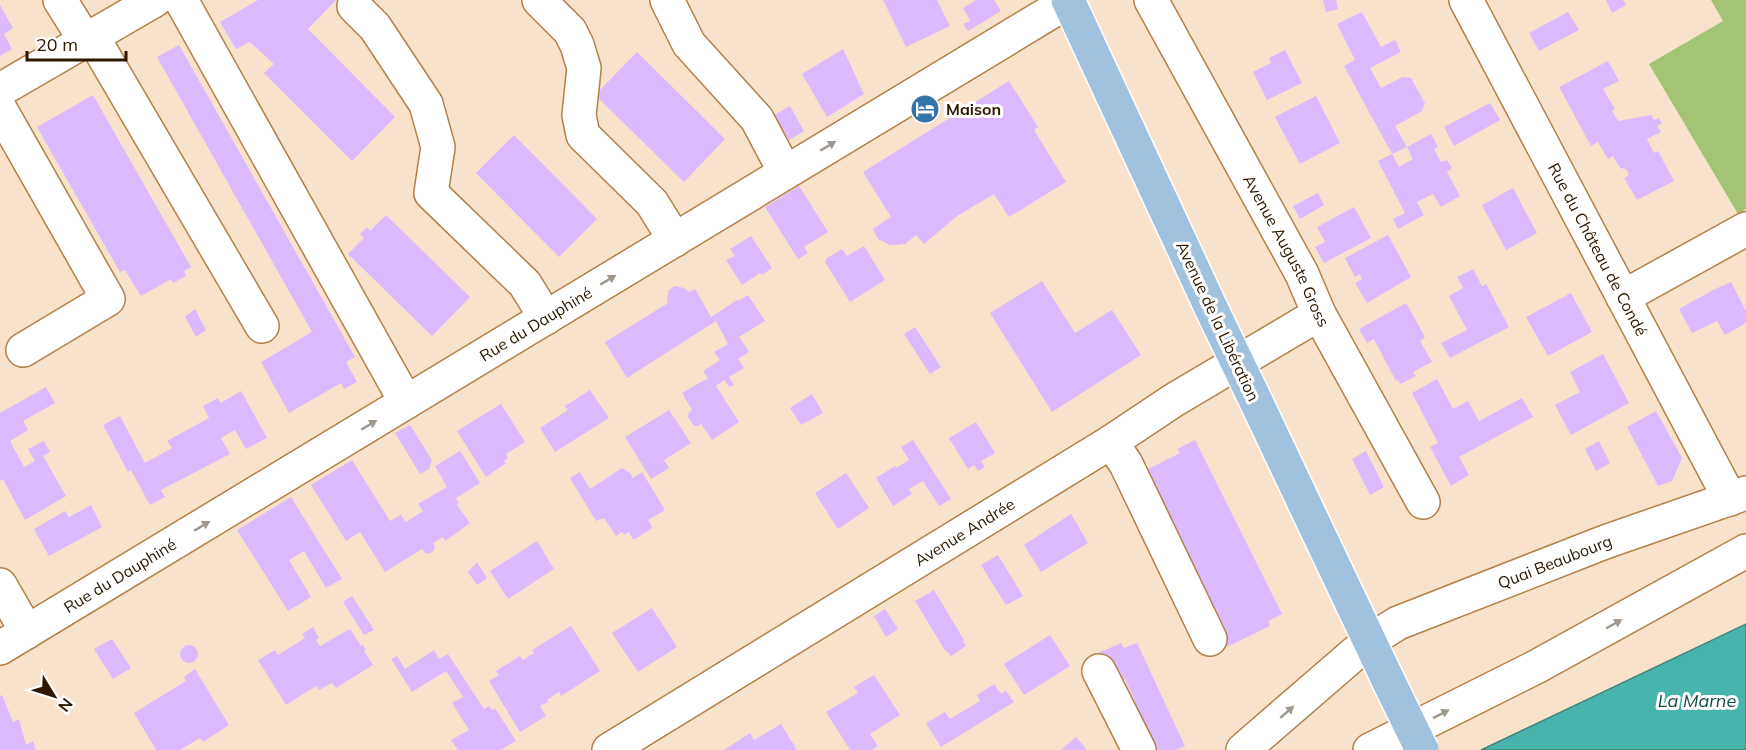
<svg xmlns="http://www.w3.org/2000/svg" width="1746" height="750" font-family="Mulish,sans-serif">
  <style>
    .green { fill: #a3c375 }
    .water { fill: #47b5ab; stroke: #3f8678; stroke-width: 1.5 }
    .building { fill: #dcbaff; fill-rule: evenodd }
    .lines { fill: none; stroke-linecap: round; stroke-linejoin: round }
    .minor-casing { stroke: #b48047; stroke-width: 36 }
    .major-casing { stroke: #fff; stroke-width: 36 }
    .minor { stroke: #fff; stroke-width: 33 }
    .major { stroke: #a1c2df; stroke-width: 33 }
    .major-bridge-casing { stroke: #fff; stroke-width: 36; stroke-linecap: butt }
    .major-bridge { stroke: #a1c2df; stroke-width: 33 }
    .oneway { fill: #a0978d }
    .labels { text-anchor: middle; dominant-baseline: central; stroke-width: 6; stroke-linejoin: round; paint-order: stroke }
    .poi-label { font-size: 16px; font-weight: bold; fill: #2c1801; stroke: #fff; text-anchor: start }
    .street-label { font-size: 16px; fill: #2c1801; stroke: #fff }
    .water-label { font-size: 18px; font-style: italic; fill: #0d4e49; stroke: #fff }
  </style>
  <rect width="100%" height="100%" fill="#f9e2cc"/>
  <!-- green -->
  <path class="green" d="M1711 0H1746V209L1738 214 1649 64 1723 21Z"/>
  <!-- water -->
  <path class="water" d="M1746 624V750H1481Z"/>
  <!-- building -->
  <path class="building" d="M258 0H336L308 29 395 117 352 161 264 73 274 64 250 42 236 49 220 22Z
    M883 0H937L950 26 906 47Z
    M976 0H994L1001 11 968 31 963 24 970 21 963 8Z
    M1323 0H1336L1338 9 1326 12Z
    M1606 0H1623L1626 5 1612 13Z
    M0 5 13 28 4 34 12 49 0 56Z
    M1362 12 1381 47 1395 40 1401 52 1370 68 1381 88 1403 77 1411 78 1425 103 1422 111 1395 126 1407 147 1431 134 1438 147 1434 149 1441 162 1447 160 1452 168 1447 172 1460 196 1441 207 1433 194 1417 202 1424 215 1398 229 1393 219 1405 213 1378 161 1392 154 1344 66 1355 60 1337 24ZM1407 147 1413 159 1399 167 1392 154Z
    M1568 12 1579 30 1539 51 1529 33Z
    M179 45 355 357 346 362 357 382 344 389 341 383 289 413 261 362 312 332 157 57Z
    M843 49 864 94 827 117 802 74Z
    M1285 50 1302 83 1267 100 1253 72 1271 63 1269 58Z
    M637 52 725 139 684 182 595 95Z
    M1608 61 1619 81 1603 89 1615 109 1612 111 1618 121 1651 115 1654 120 1659 118 1662 123 1657 126 1661 132 1647 139 1654 153 1658 151 1674 181 1637 200 1624 178 1629 175 1626 169 1620 168 1613 156 1608 159 1598 142 1591 146 1559 87Z
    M1009 81 1038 127 1034 130 1066 182 1009 217 994 194 957 216 924 244 916 235 905 244 896 245H890L878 239 873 229 891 217 863 172Z
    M93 95 191 267 184 271 186 276 173 283 171 279 141 296 125 270 120 272 37 127Z
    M1316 96 1340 143 1300 164 1275 117Z
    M1490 103 1500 120 1454 146 1444 127Z
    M790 106 804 131 789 140 774 115Z
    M514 135 597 219 559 257 476 173Z
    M799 186 828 232 804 247 808 253 798 259 765 207Z
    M1513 188 1537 233 1506 250 1482 205Z
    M1318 193 1324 205 1300 219 1293 206Z
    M1354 207 1371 238 1324 263 1315 247 1325 242 1317 227Z
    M386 215 470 297 432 336 348 254 364 238 360 234 367 227 370 231Z
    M1388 235 1411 277 1367 303 1355 283 1362 279 1360 274 1355 277 1345 258Z
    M751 236 772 268 762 275 760 273 742 285 726 260 735 256 730 249Z
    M864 246 885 280 850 302 825 262 827 258 842 249 847 256Z
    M1473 269 1482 286 1486 284 1509 327 1450 358 1441 343 1467 330 1449 296 1463 288 1457 277Z
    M1042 281 1075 333 1112 310 1141 355 1052 412 990 313Z
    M1731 282 1746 311V323L1725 335 1717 321 1692 333 1679 309 1713 290Z
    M675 286 684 288 689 292 695 289 711 317 737 300 738 301 748 295 765 321 739 337 749 352 738 359 744 368 729 377 734 385 729 387 724 380 716 386 739 422 712 440 701 424 698 426H694L688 417 689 412 692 410 682 393 708 378 703 371 720 360 714 352 728 344 716 321 627 378 605 342 668 303 667 298 669 290Z
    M1571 293 1592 332 1548 356 1526 317Z
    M1406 303 1425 337 1420 341 1432 362 1413 372 1416 376 1401 384 1398 380 1396 381 1374 339 1367 343 1359 329Z
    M195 309 206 330 196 337 185 317Z
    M915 327 941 367 930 374 904 334Z
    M1603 354 1629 403 1571 435 1555 405 1580 392 1570 372Z
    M1437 379 1453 409 1468 401 1479 421 1522 398 1533 417 1459 457 1469 475 1451 486 1430 447 1438 443 1412 393Z
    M46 387 55 403 23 421 28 430 10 441 24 467 35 461 28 449 44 441 50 452 43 456 66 496 25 520 3 479 0 481V413Z
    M590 390 609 418 555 452 540 428 568 410 565 406Z
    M241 391 267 438 246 449 235 430 221 438 230 454 161 490 165 497 150 505 131 470 128 472 103 425 120 416 145 463 172 448 167 441 209 418 203 406 218 398 221 403Z
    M812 394 823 413 801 425 790 408Z
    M501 404 525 442 506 454 508 458 504 461 506 463 486 477 457 431Z
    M669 410 691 443 664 460 669 468 651 479 625 437Z
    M1656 411 1682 458 1672 481 1658 486 1627 427Z
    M976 422 995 453 981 461 985 467 978 471 974 465 968 469 949 438Z
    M410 425 432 460 429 469 420 474 395 433Z
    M913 440 951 499 939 506 923 481 909 489 912 494 893 506 876 478 895 466 896 468 909 460 901 447Z
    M1195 440 1282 614 1268 621 1270 626 1227 647 1140 473 1180 453 1177 449Z
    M1599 441 1610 463 1596 471 1585 449Z
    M460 451 480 483 456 498 459 504 457 505 470 523 445 541 443 537 433 543 435 546 434 550 429 554 425 553 422 549 385 572 360 532 346 541 311 485 352 460 390 521 401 515 406 522 423 511 418 504 447 487 435 466Z
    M1366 451 1384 487 1370 495 1352 459Z
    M622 468 629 472 633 478 642 472 665 510 648 520 652 527 651 529 635 539H633L629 532 624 535 622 532 616 536 604 518 596 521 570 478 580 472 590 489Z
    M846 473 869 508 838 529 815 493Z
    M291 497 342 579 326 588 304 551 289 560 311 597 288 611 237 530Z
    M91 505 102 527 49 556 34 529 65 511 69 517Z
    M1071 514 1088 543 1041 572 1024 545Z
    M537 541 554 569 508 599 490 571Z
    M998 555 1023 596 1006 605 981 565Z
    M477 562 487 578 477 585 468 572Z
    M934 590 964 640 963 642 966 646 951 656 947 651 946 652 915 601Z
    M352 596 374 630 364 635 343 602Z
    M652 608 677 647 638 672 612 633Z
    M885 609 898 629 886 637 874 616Z
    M571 626 600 671 561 696 559 692 547 700 548 702 540 706 546 716 520 732 489 681 499 675 496 671 520 656 523 660 534 653 532 650Z
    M313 627 319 638 316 640 320 646 350 629 361 646 363 645 366 650 364 651 373 665 336 688 332 683 319 690 316 686 286 705 258 660 275 650 278 655 305 638 302 634Z
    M1050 635 1070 666 1024 695 1004 664Z
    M112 639 131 668 113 679 94 649Z
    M1121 643 1124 648 1137 643 1185 746 1177 750H1153L1132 703 1135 701 1125 679 1113 684 1098 653Z
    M180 654a9 9 0 1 1 18 0a9 9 0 1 1-18 0Z
    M434 650 439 659 448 654 484 709 489 706 492 710 495 708 516 741 500 750H458L451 740 469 730 452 703 463 697 446 671 412 692 391 659 397 656 405 669Z
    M195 669 229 725 203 742 200 738 180 750H156L134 713 186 681 184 677Z
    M874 675 900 715 870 734 878 746 872 750H850L826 712 858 693 854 687Z
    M994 684 1001 694 1006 691 1014 702 941 747 926 723 945 712 950 719 980 701 977 695Z
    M2 695 13 722 19 719 26 745 33 741 36 750H0V696Z
    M781 724 797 750H724L750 733 754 740Z
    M1076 737 1087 750H1061Z"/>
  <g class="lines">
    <!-- minor casing -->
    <g class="minor-casing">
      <g id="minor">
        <path d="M60 0 85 40"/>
        <path d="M181 0 406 402"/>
        <path d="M539 0 570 31 577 45 584 68 579 115 583 135 652 203 675 240"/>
        <path d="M667 0 689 44 757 119 785 172"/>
        <path id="s1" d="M1151 0 1302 274 1319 314 1423 502"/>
        <path id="s2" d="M1466 0 1730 499"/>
        <path d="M354 6 375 27 426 104 438 147 431 193 525 284 546 318"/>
        <path d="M92 36 262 326"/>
        <path d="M0 90 155 0"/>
        <path d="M0 109 108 299 23 350"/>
        <path d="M1623 297 1746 229"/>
        <path d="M1111 442 1126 464 1210 639"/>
        <path d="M0 585 27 632"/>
        <path id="s3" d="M0 648 1069 1"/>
        <path d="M1099 671 1139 750"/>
        <path id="s4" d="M609 750 1111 442 1174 400 1319 314"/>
        <path id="s5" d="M1243 750 1369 641 1398 623 1605 542 1746 493"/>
        <path d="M1370 750 1536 667 1746 551"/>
      </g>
    </g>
    <!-- major casing -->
    <g class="major-casing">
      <path id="major" d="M1068 0 1212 310
        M1251 391 1388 680"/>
    </g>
    <!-- minor -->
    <use href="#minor" class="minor"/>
    <!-- major -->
    <use href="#major" class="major"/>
    <!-- major-bridge casing -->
    <g class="major-bridge-casing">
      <path id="major-bridge" d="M1212 310 1251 391
        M1388 680 1422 750"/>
    </g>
    <!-- major-bridge -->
    <use href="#major-bridge" class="major-bridge"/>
  </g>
  <!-- one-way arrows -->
  <defs><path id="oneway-solid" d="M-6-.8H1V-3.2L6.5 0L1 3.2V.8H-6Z" transform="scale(1.5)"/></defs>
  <g class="oneway">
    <use href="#oneway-solid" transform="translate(828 146) rotate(-31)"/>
    <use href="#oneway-solid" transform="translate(608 280) rotate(-31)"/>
    <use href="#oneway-solid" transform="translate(369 425) rotate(-31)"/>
    <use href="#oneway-solid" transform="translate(202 526) rotate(-31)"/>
    <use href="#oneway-solid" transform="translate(1614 624) rotate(-29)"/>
    <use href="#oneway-solid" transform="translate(1287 712) rotate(-41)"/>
    <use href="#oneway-solid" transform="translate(1441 714) rotate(-27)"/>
  </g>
  <!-- icons -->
  <defs>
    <g id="hotel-disc" transform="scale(1.5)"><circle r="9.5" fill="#3374ab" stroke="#fff"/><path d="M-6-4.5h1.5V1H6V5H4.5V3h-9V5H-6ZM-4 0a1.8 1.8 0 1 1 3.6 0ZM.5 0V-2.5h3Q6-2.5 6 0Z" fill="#fff"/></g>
  </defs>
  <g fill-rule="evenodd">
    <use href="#hotel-disc" x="925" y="109"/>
  </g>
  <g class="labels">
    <!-- poi labels -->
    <g class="poi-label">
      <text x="946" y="109">Maison</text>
    </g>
    <!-- street labels -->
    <g class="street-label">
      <text stroke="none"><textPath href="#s2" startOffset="282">Rue du Château de Condé</textPath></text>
      <text stroke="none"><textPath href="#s1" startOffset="285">Avenue Auguste Gross</textPath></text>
      <text transform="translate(1218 321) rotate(65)">Avenue de la Libération</text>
      <text stroke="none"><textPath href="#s3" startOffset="626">Rue du Dauphiné</textPath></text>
      <text stroke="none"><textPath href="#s4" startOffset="417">Avenue Andrée</textPath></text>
      <text stroke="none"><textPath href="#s5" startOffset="369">Quai Beaubourg</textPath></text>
      <text stroke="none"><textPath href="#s3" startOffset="140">Rue du Dauphiné</textPath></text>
    </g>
    <!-- water labels -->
    <g class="water-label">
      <text x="1697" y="700">La Marne</text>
    </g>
  </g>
  <!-- north arrow -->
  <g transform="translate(54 696) rotate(128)" stroke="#ffffff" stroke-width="4.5" paint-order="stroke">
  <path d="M0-4.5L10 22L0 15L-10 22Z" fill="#2c1801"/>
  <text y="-9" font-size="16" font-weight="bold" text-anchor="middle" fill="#2c1801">N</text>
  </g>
  <!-- scale -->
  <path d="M27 51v9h99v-9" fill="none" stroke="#2c1801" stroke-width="3"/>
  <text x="36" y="51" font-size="18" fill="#2c1801" stroke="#ffffff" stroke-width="4.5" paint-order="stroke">20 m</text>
</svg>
